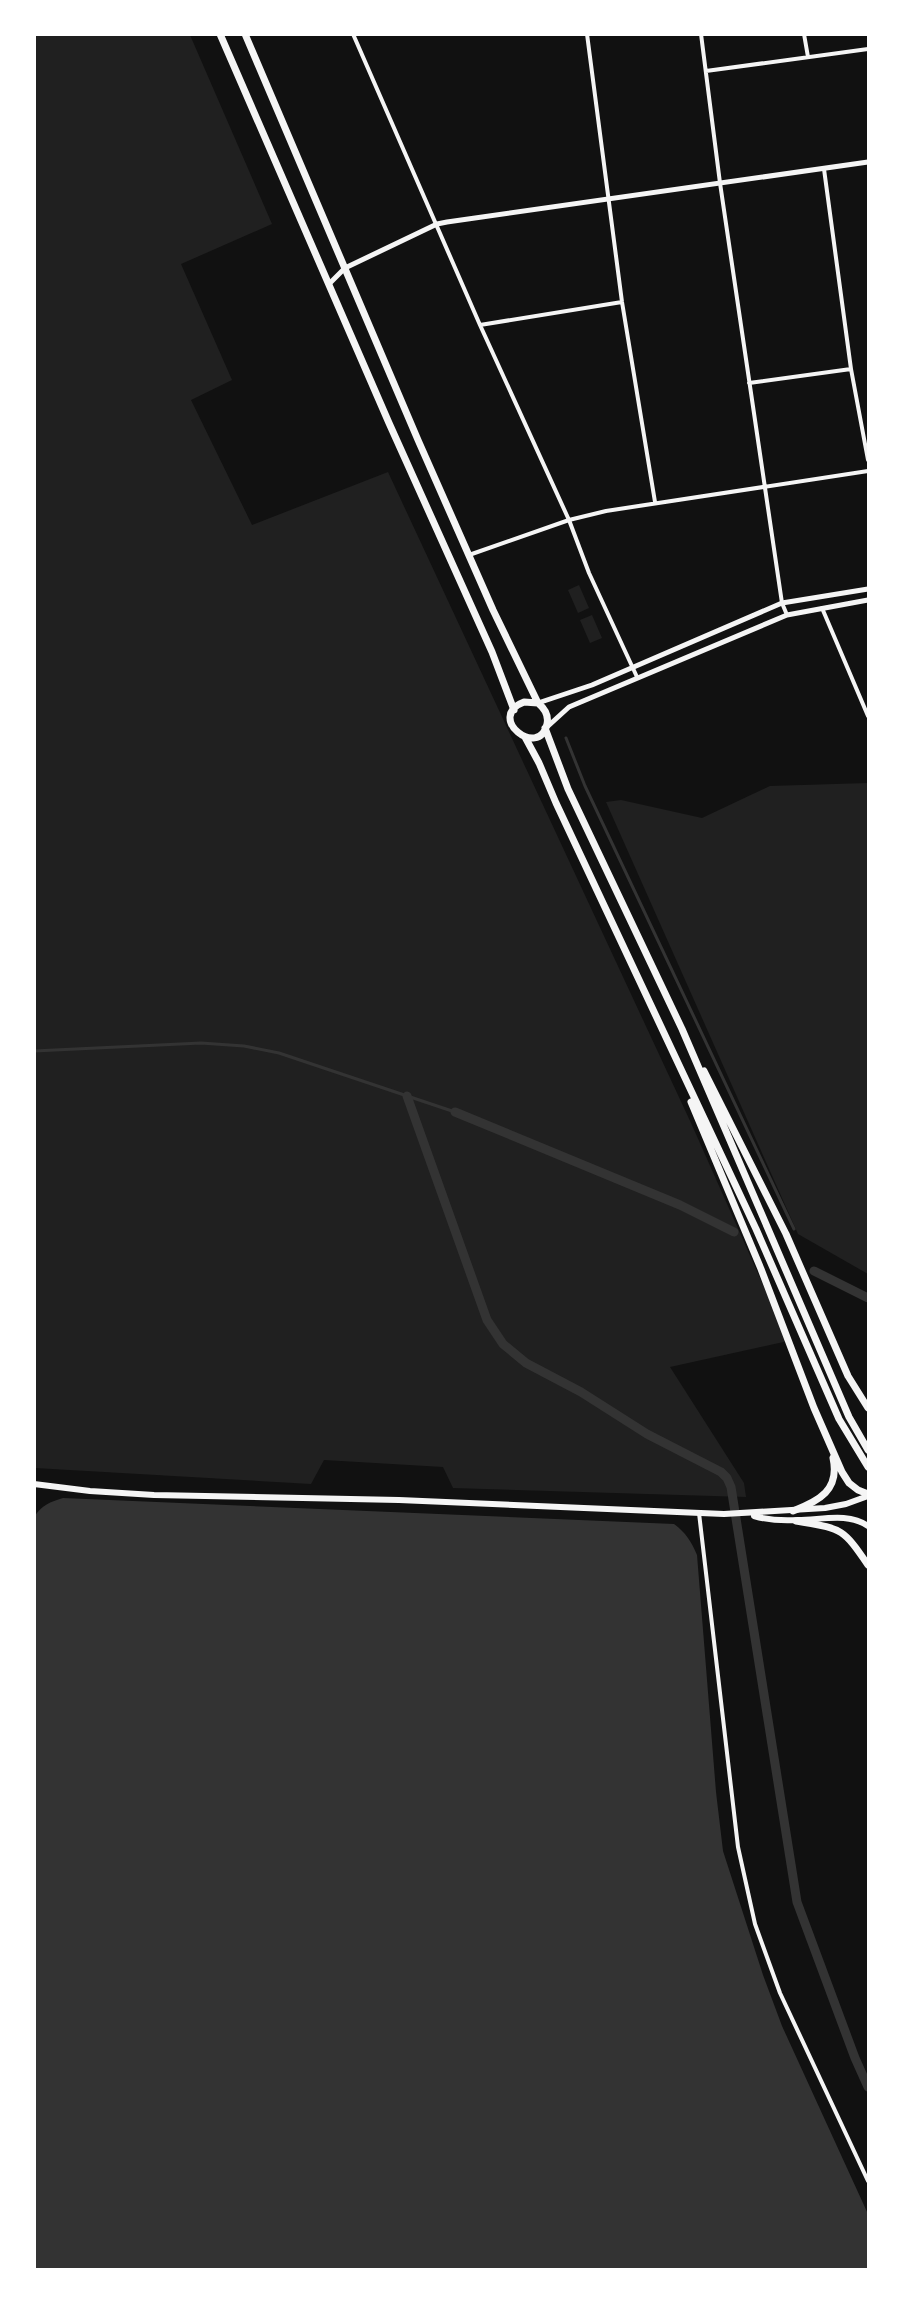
<svg xmlns="http://www.w3.org/2000/svg" width="903" height="2304" font-family="'Source Serif 4',serif">
  <style>
    .green { fill: #202020 }
    .water { fill: #333 }
    .lines { fill: none; stroke-linecap: round; stroke-linejoin: round }
    .stream { stroke: #333; stroke-width: 3 }
    .canal { stroke: #333; stroke-width: 9 }
    .minor { stroke: #f5f5f5; stroke-width: 4 }
    .tertiary { stroke: #f5f5f5; stroke-width: 5 }
    .primary { stroke: #f5f5f5; stroke-width: 6 }
    .trunk { stroke: #f5f5f5; stroke-width: 7 }
  </style>
  <rect width="100%" height="100%" fill="#111"/>
  <!-- green -->
  <path class="green" d="M34 35H190L272 224 181 264 232 380 191 400 252 525 388 472 691 1123 788 1341 670 1367 744 1483 746 1497 453 1488 443 1467 324 1460 311 1484 35 1468Z
    M579 585 589 608 578 613 568 590Z
    M592 615 602 638 590 643 580 620Z
    M868 783V1274L798 1234 606 802 621 800 702 818 770 786Z"/>
  <!-- water -->
  <path class="water" d="M63 1498 674 1524C686 1533 691 1541 697 1555L716 1792 723 1851 763 1975 782 2026 868 2214V2269H35L34 1517C42 1505 50 1502 63 1498Z"/>
  <g class="lines">
    <!-- stream -->
    <path class="stream" d="M566 738 585 786 794 1229
      M34 1051 201 1043 244 1046 279 1053 455 1112"/>
    <!-- canal -->
    <path class="canal" d="M407 1096 487 1320 503 1344 526 1363 581 1392 647 1434 721 1472 727 1478 731 1487 797 1902 855 2058 868 2087
      M455 1112 680 1205 734 1232
      M814 1271 868 1298"/>
    <!-- minor -->
    <path class="minor" d="M353 34 480 325 569 520 589 573 637 677
      M587 34 622 302 655 502
      M701 34 720 183 782 603 787 615
      M804 34 808 57
      M706 71 868 49
      M824 169 851 369 868 460
      M480 325 622 302
      M749 383 851 369
      M469 555 569 520 606 511 868 471
      M822 608 868 716
      M699 1513 738 1847 755 1924 780 1993 868 2181"/>
    <!-- tertiary -->
    <path class="tertiary" d="M329 284 345 268 437 224 447 222 868 162
      M538 703 592 685 782 603 868 589
      M547 727 569 707 787 615 868 600"/>
    <!-- primary -->
    <path class="primary" d="M34 1484 90 1491 154 1495 399 1500 724 1514 825 1508 846 1504 868 1496
      M754 1516C768 1520 783 1521 798 1520 821 1520 848 1512 868 1526"/>
    <!-- trunk -->
    <path class="trunk" d="M220 34 389 423 492 652 514 710
      M245 34 418 440 493 610 538 703C544 708 549 715 547 724 539 760 485 717 524 702L538 703
      M545 728 568 789 682 1029 849 1417 868 1450
      M525 737 539 763 556 803 756 1229 839 1419 868 1467
      M704 1071 786 1234 848 1376 868 1408
      M691 1102 761 1269 814 1408 842 1472 849 1483 858 1490 868 1494
      M793 1511C819 1501 840 1490 833 1458
      M796 1521C842 1529 842 1527 868 1565"/>
  </g>
  <!-- border -->
  <rect width="903" height="2304" fill="none" stroke="#ffffff" stroke-width="72"/>
</svg>
